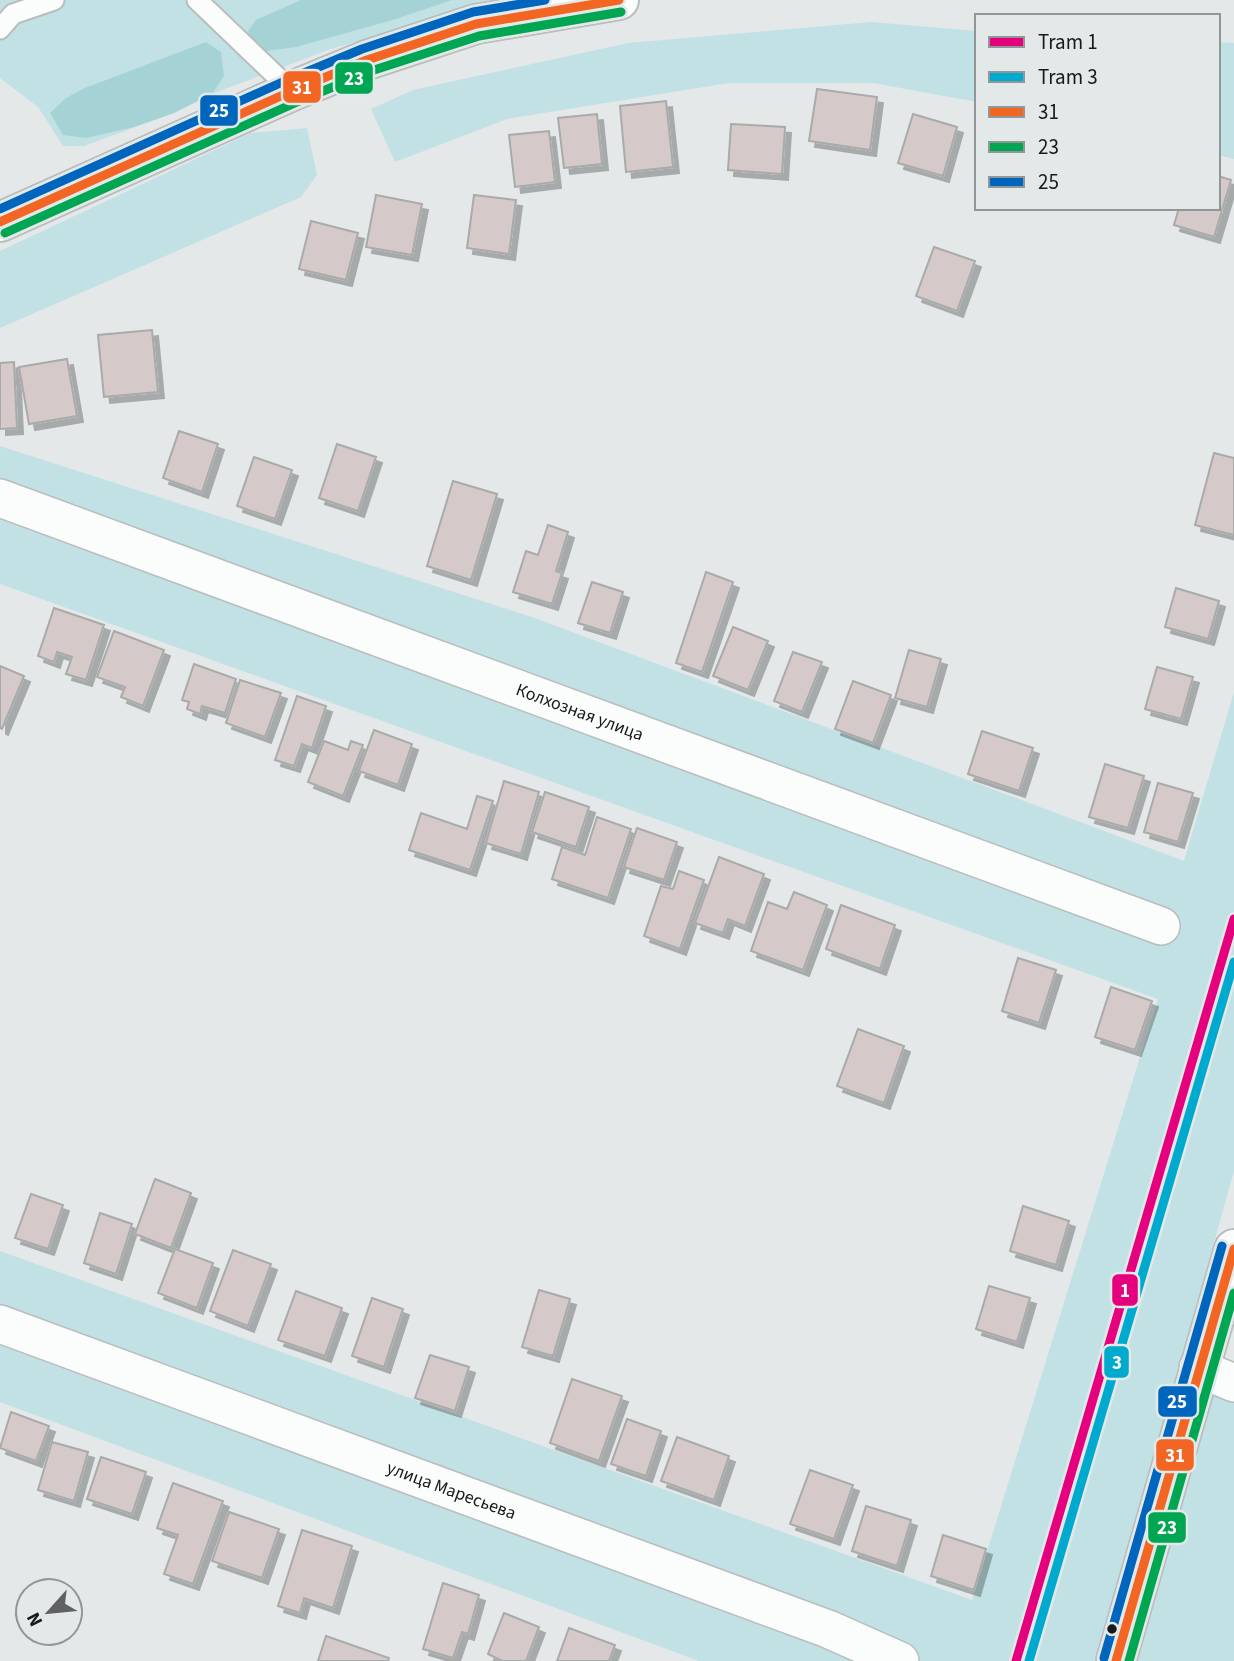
<svg xmlns="http://www.w3.org/2000/svg" width="1234" height="1661" font-family="'Source Sans 3',sans-serif">
  <style>
    .green { fill: #c1e1e4 }
    .forest { fill: #a5d3d5 }
    .building { fill: #d5cac9; stroke: #a9aaaa; stroke-width: 2; filter: url(#shadow) }
    .lines { fill: none; stroke-linecap: round; stroke-linejoin: round }
    .lane-casing { stroke: #babdbd; stroke-width: 23 }
    .street-casing { stroke: #babdbd; stroke-width: 40 }
    .secondary-casing { stroke: #babdbd; stroke-width: 42 }
    .primary-casing { stroke: #babdbd; stroke-width: 42 }
    .lane { stroke: #fbfcfc; stroke-width: 19 }
    .street { stroke: #fbfcfc; stroke-width: 37 }
    .secondary { stroke: #fbfcfc; stroke-width: 38 }
    .primary { stroke: #fbfcfc; stroke-width: 38 }
    .bus-1-casing { stroke: #e3e9e9; stroke-width: 14 }
    .bus-2-casing { stroke: #e3e9e9; stroke-width: 14 }
    .bus-3-casing { stroke: #e3e9e9; stroke-width: 14 }
    .bus-1 { stroke: #f26522; stroke-width: 9 }
    .bus-2 { stroke: #00a651; stroke-width: 9 }
    .bus-3 { stroke: #0065bd; stroke-width: 9 }
    .tram-1-casing { stroke: #e3e9e9; stroke-width: 14 }
    .tram-2-casing { stroke: #e3e9e9; stroke-width: 14 }
    .tram-1 { stroke: #e5007d; stroke-width: 9 }
    .tram-2 { stroke: #00a9ce; stroke-width: 9 }
    .bus-dot { fill: #17191a; stroke: #e3e9e9; stroke-width: 2.5 }
    .labels { text-anchor: middle; dominant-baseline: central; stroke-width: 5; stroke-linejoin: round; paint-order: stroke }
    .street-label { font-size: 18px; fill: #17191a; stroke: #e3e9e9 }
    .line-badge { stroke: #e3e9e9; stroke-width: 2.5 }
    .badge-label { font-size: 19px; text-anchor: middle; font-weight: bold; fill: #fff }
  </style>
  <defs>
    <filter id="shadow"><feDropShadow dx="6" dy="6" stdDeviation="0" flood-color="#0004"/></filter>
  </defs>
  <rect width="100%" height="100%" fill="#e4e8e8"/>
  <!-- green -->
  <path class="green" d="M0 0H497L328 50 212 94 174 113 84 146H63L38 107 0 78Z
    M871 22 977 31V102L873 83H729L507 119 395 162 371 109 413 90 628 43Z
    M1218 42 1234 43V159L1218 155Z
    M307 128 317 175 301 197 0 328V251L251 133Z
    M0 446 535 618 1184 861 1234 692V1171L1097 1661H699L0 1402V1251L972 1600 1158 999 0 584Z
    M1213 1390 1234 1399V1661H1133Z"/>
  <!-- forest -->
  <path class="forest" d="M301 0H452L396 19 296 47 266 51 252 50 248 31 256 20Z
    M206 42 221 52 224 76 212 94 174 113 134 127 86 138 63 135 50 113 66 98 85 88Z"/>
  <!-- building -->
  <path class="building" d="M817 89 877 97 870 150 809 141Z
    M666 101 673 167 626 172 620 106Z
    M597 114 602 164 564 168 558 118Z
    M913 114 957 127 943 176 898 163Z
    M731 124 785 127 782 174 728 170Z
    M549 131 555 182 515 187 509 135Z
    M1218 176 1231 180 1214 237 1174 225 1179 208H1218Z
    M376 195 422 204 412 255 366 247Z
    M474 195 516 200 509 254 467 248Z
    M311 221 358 233 346 280 299 269Z
    M934 247 975 261 957 311 916 296Z
    M152 330 158 392 104 397 98 335Z
    M67 359 77 416 29 424 19 367Z
    M14 362 17 428 0 429V363Z
    M179 431 218 444 202 492 163 478Z
    M337 444 376 457 358 511 319 498Z
    M1214 453 1234 458V535L1195 525Z
    M254 457 292 470 275 519 237 506Z
    M453 481 497 494 471 580 427 566Z
    M548 525 568 532 556 571 562 573 552 604 513 592 526 551 538 555Z
    M706 572 733 582 702 672 676 663Z
    M592 582 623 592 610 633 578 623Z
    M1176 588 1219 601 1208 639 1165 627Z
    M54 608 104 625 86 680 66 674 72 657 57 652 54 662 38 656Z
    M733 627 768 641 748 690 713 676Z
    M114 631 164 650 143 706 121 697 125 687 97 677Z
    M909 650 941 659 927 707 895 698Z
    M793 652 822 662 802 712 774 701Z
    M194 664 236 679 225 713 202 706 200 714 187 709 189 702 182 700Z
    M0 666 24 676 2 729 0 728Z
    M1157 667 1193 677 1181 719 1145 709Z
    M240 680 281 693 265 737 226 723Z
    M853 681 891 695 873 743 835 729Z
    M297 696 326 706 312 748 302 744 294 766 275 760Z
    M374 730 412 744 398 785 359 771Z
    M982 731 1033 748 1019 791 968 774Z
    M324 741 348 750 351 741 363 745 343 796 308 782Z
    M1105 764 1144 776 1128 828 1089 817Z
    M504 781 539 792 521 854 486 843Z
    M1158 783 1193 793 1178 842 1144 832Z
    M545 792 589 807 576 847 532 832Z
    M477 796 493 801 470 870 409 850 421 813 467 829Z
    M597 817 631 829 608 898 552 879 562 847 585 855Z
    M637 828 677 842 664 880 624 867Z
    M719 857 764 874 745 926 728 919 723 933 695 923Z
    M679 871 704 880 680 949 644 936 661 886 673 889Z
    M794 892 827 905 803 970 751 951 768 902 787 909Z
    M841 905 895 925 880 969 826 949Z
    M1018 958 1056 970 1039 1023 1002 1011Z
    M1111 987 1152 1001 1135 1050 1095 1037Z
    M858 1029 904 1046 884 1103 837 1086Z
    M155 1179 191 1193 171 1248 135 1234Z
    M31 1194 63 1205 48 1249 15 1238Z
    M1023 1206 1069 1221 1056 1265 1010 1251Z
    M100 1213 132 1224 116 1274 84 1263Z
    M175 1249 213 1263 197 1308 158 1293Z
    M233 1250 271 1264 248 1326 210 1311Z
    M989 1286 1030 1298 1017 1342 976 1329Z
    M539 1290 570 1299 553 1356 522 1347Z
    M296 1291 342 1308 325 1356 278 1340Z
    M372 1298 403 1309 384 1367 352 1356Z
    M430 1355 469 1367 455 1411 415 1398Z
    M572 1379 622 1396 599 1461 550 1443Z
    M11 1412 49 1426 36 1461 0 1448Z
    M627 1419 661 1431 646 1476 611 1464Z
    M677 1437 729 1456 714 1500 661 1481Z
    M52 1442 88 1452 74 1501 38 1490Z
    M101 1457 146 1472 132 1514 87 1499Z
    M810 1470 853 1485 834 1539 790 1524Z
    M173 1483 223 1501 193 1584 164 1574 178 1535 157 1528Z
    M866 1506 911 1520 897 1566 852 1551Z
    M229 1512 279 1529 262 1578 212 1561Z
    M302 1530 352 1546 333 1608 304 1598 300 1613 278 1606Z
    M943 1535 986 1549 974 1590 931 1576Z
    M443 1583 479 1595 468 1634 462 1632 453 1658 423 1649Z
    M504 1613 539 1627 526 1661H502L488 1654Z
    M569 1628 615 1645 609 1661H557Z
    M326 1636 389 1658 388 1661H318Z"/>
  <g class="lines">
    <!-- lane casing -->
    <g class="lane-casing">
      <path id="lane" d="M197 0 292 91
        M0 29 13 14 54 0"/>
    </g>
    <!-- street casing -->
    <g class="street-casing">
      <g id="street">
        <path id="s1" d="M0 498 1161 926"/>
        <path id="s2" d="M0 1324 828 1629 900 1661"/>
        <path d="M1198 1368 1234 1383"/>
      </g>
    </g>
    <!-- secondary casing -->
    <g class="secondary-casing">
      <path id="secondary" d="M1116 1661 1234 1249"/>
    </g>
    <!-- primary casing -->
    <g class="primary-casing">
      <path id="primary" d="M0 222 292 91 367 60 476 24 619 0"/>
    </g>
    <!-- lane -->
    <use href="#lane" class="lane"/>
    <!-- street -->
    <use href="#street" class="street"/>
    <!-- secondary -->
    <use href="#secondary" class="secondary"/>
    <!-- primary -->
    <use href="#primary" class="primary"/>
    <!-- bus-1 casing -->
    <g class="bus-1-casing">
      <path id="bus-1" d="M0 222 292 91 367 60 476 24 619 0
        M1116 1661 1234 1249"/>
    </g>
    <!-- bus-2 casing -->
    <g class="bus-2-casing">
      <path id="bus-2" d="M5 233 297 102 371 71 479 36 621 12
        M1129 1661 1234 1293"/>
    </g>
    <!-- bus-3 casing -->
    <g class="bus-3-casing">
      <path id="bus-3" d="M0 209 287 80 362 49 473 12 545 0
        M1104 1658 1222 1246"/>
    </g>
    <!-- bus-1 -->
    <use href="#bus-1" class="bus-1"/>
    <!-- bus-2 -->
    <use href="#bus-2" class="bus-2"/>
    <!-- bus-3 -->
    <use href="#bus-3" class="bus-3"/>
    <!-- tram-1 casing -->
    <g class="tram-1-casing">
      <path id="tram-1" d="M1016 1661 1234 919"/>
    </g>
    <!-- tram-2 casing -->
    <g class="tram-2-casing">
      <path id="tram-2" d="M1029 1661 1234 962"/>
    </g>
    <!-- tram-1 -->
    <use href="#tram-1" class="tram-1"/>
    <!-- tram-2 -->
    <use href="#tram-2" class="tram-2"/>
  </g>
  <!-- markers -->
  <circle class="bus-dot" cx="1112" cy="1629" r="6"/>
  <g class="labels">
    <!-- street labels -->
    <g class="street-label">
      <text stroke="none"><textPath href="#s1" startOffset="618">Колхозная улица</textPath></text>
      <text stroke="none"><textPath href="#s2" startOffset="481">улица Маресьева</textPath></text>
    </g>
  </g>
  <g class="line-badge">
    <rect x="334" y="61" width="40" height="34" rx="7" fill="#00a651"/>
    <rect x="282" y="70" width="40" height="34" rx="7" fill="#f26522"/>
    <rect x="199" y="94" width="40" height="33" rx="7" fill="#0065bd"/>
    <rect x="1111" y="1273" width="28" height="34" rx="7" fill="#e5007d"/>
    <rect x="1103" y="1345" width="27" height="34" rx="7" fill="#00a9ce"/>
    <rect x="1157" y="1385" width="41" height="33" rx="7" fill="#0065bd"/>
    <rect x="1155" y="1438" width="40" height="34" rx="7" fill="#f26522"/>
    <rect x="1147" y="1511" width="40" height="33" rx="7" fill="#00a651"/>
  </g>
  <g class="badge-label">
    <text x="354" y="85">23</text>
    <text x="302" y="94">31</text>
    <text x="219" y="117">25</text>
    <text x="1125" y="1297">1</text>
    <text x="1117" y="1369">3</text>
    <text x="1177" y="1408">25</text>
    <text x="1175" y="1462">31</text>
    <text x="1167" y="1534">23</text>
  </g>
  <!-- legend -->
  <rect x="975" y="14" width="245" height="196" fill="#e3e9e9" stroke="#919696" stroke-width="2"/>
  <rect x="989" y="37" width="35" height="10" fill="#e5007d" stroke="#919696" stroke-width="2"/>
  <text x="1038" y="49" font-size="21" fill="#17191a">Tram 1</text>
  <rect x="989" y="72" width="35" height="10" fill="#00a9ce" stroke="#919696" stroke-width="2"/>
  <text x="1038" y="84" font-size="21" fill="#17191a">Tram 3</text>
  <rect x="989" y="107" width="35" height="10" fill="#f26522" stroke="#919696" stroke-width="2"/>
  <text x="1038" y="119" font-size="21" fill="#17191a">31</text>
  <rect x="989" y="142" width="35" height="10" fill="#00a651" stroke="#919696" stroke-width="2"/>
  <text x="1038" y="154" font-size="21" fill="#17191a">23</text>
  <rect x="989" y="177" width="35" height="10" fill="#0065bd" stroke="#919696" stroke-width="2"/>
  <text x="1038" y="189" font-size="21" fill="#17191a">25</text>
  <!-- north arrow -->
  <g transform="translate(49 1612) rotate(243)"><circle r="33" fill="#e3e9e9" stroke="#919696" stroke-width="2"/>
  <path d="M0-5L12 26L0 18L-12 26Z" fill="#5f6162"/>
  <text y="-10" font-size="19" font-weight="bold" text-anchor="middle" fill="#17191a">N</text>
  </g>
</svg>
